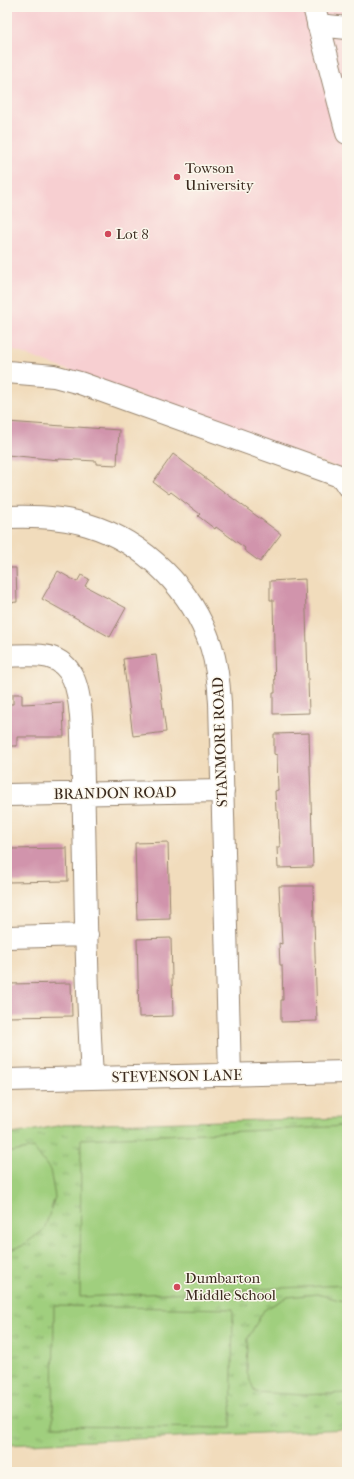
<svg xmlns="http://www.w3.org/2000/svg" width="354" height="1479" font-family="'IM FELL French Canon',serif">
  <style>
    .built { fill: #f7cfd1 }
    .grass { fill: url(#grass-tufts); stroke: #6e7c4e }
    .pitch { fill: #a0cf7e; stroke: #6e7c4e }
    .building { fill: #d194ac }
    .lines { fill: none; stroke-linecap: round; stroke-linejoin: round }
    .minor-casing { stroke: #96836d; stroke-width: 24 }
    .minor { stroke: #fff; stroke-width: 22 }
    .poi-dot { fill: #d1495b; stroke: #fbf7ec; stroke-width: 1.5 }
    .labels { text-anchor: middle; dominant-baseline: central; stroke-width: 3; stroke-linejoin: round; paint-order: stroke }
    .poi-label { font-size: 15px; fill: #3b2a1e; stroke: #fbf7ec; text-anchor: start }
    .street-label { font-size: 15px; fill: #3b2a1e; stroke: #fbf7ec }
  </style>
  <defs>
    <pattern id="grass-tufts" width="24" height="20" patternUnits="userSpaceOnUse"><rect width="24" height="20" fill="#a0cf7e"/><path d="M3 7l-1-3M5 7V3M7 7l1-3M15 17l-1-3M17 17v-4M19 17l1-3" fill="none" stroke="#84a867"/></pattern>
  </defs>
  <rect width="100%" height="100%" fill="#fbf7ec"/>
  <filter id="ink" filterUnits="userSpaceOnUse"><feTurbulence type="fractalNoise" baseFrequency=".025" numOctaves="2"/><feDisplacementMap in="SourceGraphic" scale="8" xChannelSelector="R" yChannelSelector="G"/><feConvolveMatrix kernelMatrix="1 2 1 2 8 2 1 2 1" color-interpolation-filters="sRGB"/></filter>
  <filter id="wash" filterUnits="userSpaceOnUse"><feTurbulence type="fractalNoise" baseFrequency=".012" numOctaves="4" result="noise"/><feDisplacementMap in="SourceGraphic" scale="16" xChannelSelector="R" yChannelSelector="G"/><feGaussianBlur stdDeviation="0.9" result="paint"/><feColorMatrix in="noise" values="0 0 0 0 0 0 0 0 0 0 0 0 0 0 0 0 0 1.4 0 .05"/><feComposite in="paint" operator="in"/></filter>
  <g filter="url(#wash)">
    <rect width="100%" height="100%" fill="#f1dcbc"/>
    <!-- built -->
    <path class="built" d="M7 7H347V471L7 348Z"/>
    <!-- grass -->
    <path class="grass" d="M347 1118V1429L7 1445V1135L63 1125Z"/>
    <!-- pitch -->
    <path class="pitch" d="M347 1126V1285L80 1297 81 1139Z
      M34 1148 50 1170 55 1197 44 1230 22 1246 7 1251V1153Z
      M317 1294 347 1302V1393L303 1395 255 1392 247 1373 248 1338 264 1310 287 1297Z
      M54 1306 233 1309 231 1428 53 1426Z"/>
    <g id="blocks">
      <!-- building -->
      <path class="building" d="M7 422 119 430 117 465 96 464V461L59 459V460L7 455Z
        M173 454 281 534 260 562 244 550 245 548 216 527 215 529 198 516 200 514 171 492 169 494 153 482Z
        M7 568H16L17 602 7 603Z
        M58 571 77 582 81 575 89 579 85 586 126 608 110 637 42 599Z
        M305 579 309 713 273 714V693H275L273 600H270V581Z
        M156 655 166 732 133 736 123 659Z
        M13 694H22V704L63 702 64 737H17V746H9V737L7 741V704H13Z
        M309 733 313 867 278 868 277 847H280L278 811H276L275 791 278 790 277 755 274 754V734Z
        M168 842 170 919 137 920 135 843Z
        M7 847H10V849L67 848 68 881 7 882Z
        M279 886H313L317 1021 281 1022V1000H283L282 965H280L279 943 282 944Z
        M171 938 173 1016 139 1017 137 939Z
        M71 983 72 1016 7 1017V984Z"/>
    </g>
  </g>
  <g filter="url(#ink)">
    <use href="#blocks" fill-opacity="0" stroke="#96836d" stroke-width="1"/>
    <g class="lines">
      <!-- minor casing -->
      <g class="minor-casing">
        <path id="minor" d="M314 7 347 133
          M318 25 347 28
          M7 372 54 376 80 383 326 471 342 477 347 485
          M7 517C33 516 63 517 88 525 145 542 192 590 211 646 217 665 219 684 220 703L230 1075
          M7 656C33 655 60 650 73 678 84 701 82 754 83 781 85 840 85 900 87 960 88 999 90 1039 92 1078
          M7 795 223 791
          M7 937 87 935
          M7 1080 347 1072"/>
      </g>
      <!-- minor -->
      <use href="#minor" class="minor"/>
    </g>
  </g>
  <!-- markers -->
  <g class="poi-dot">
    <circle cx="177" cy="177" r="4"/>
    <circle cx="108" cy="234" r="4"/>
    <circle cx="177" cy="1287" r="4"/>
  </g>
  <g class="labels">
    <!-- poi labels -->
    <g class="poi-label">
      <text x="185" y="168">Towson<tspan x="185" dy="17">University</tspan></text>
      <text x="116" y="234">Lot 8</text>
      <text x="185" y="1278">Dumbarton<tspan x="185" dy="17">Middle School</tspan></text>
    </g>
    <!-- street labels -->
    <g class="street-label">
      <text transform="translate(220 742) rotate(-92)">STANMORE ROAD</text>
      <text transform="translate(115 793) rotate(-1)">BRANDON ROAD</text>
      <text transform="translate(177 1076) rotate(-1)">STEVENSON LANE</text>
    </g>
  </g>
  <!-- margin -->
  <rect width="354" height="1479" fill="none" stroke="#fbf7ec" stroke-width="24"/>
</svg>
